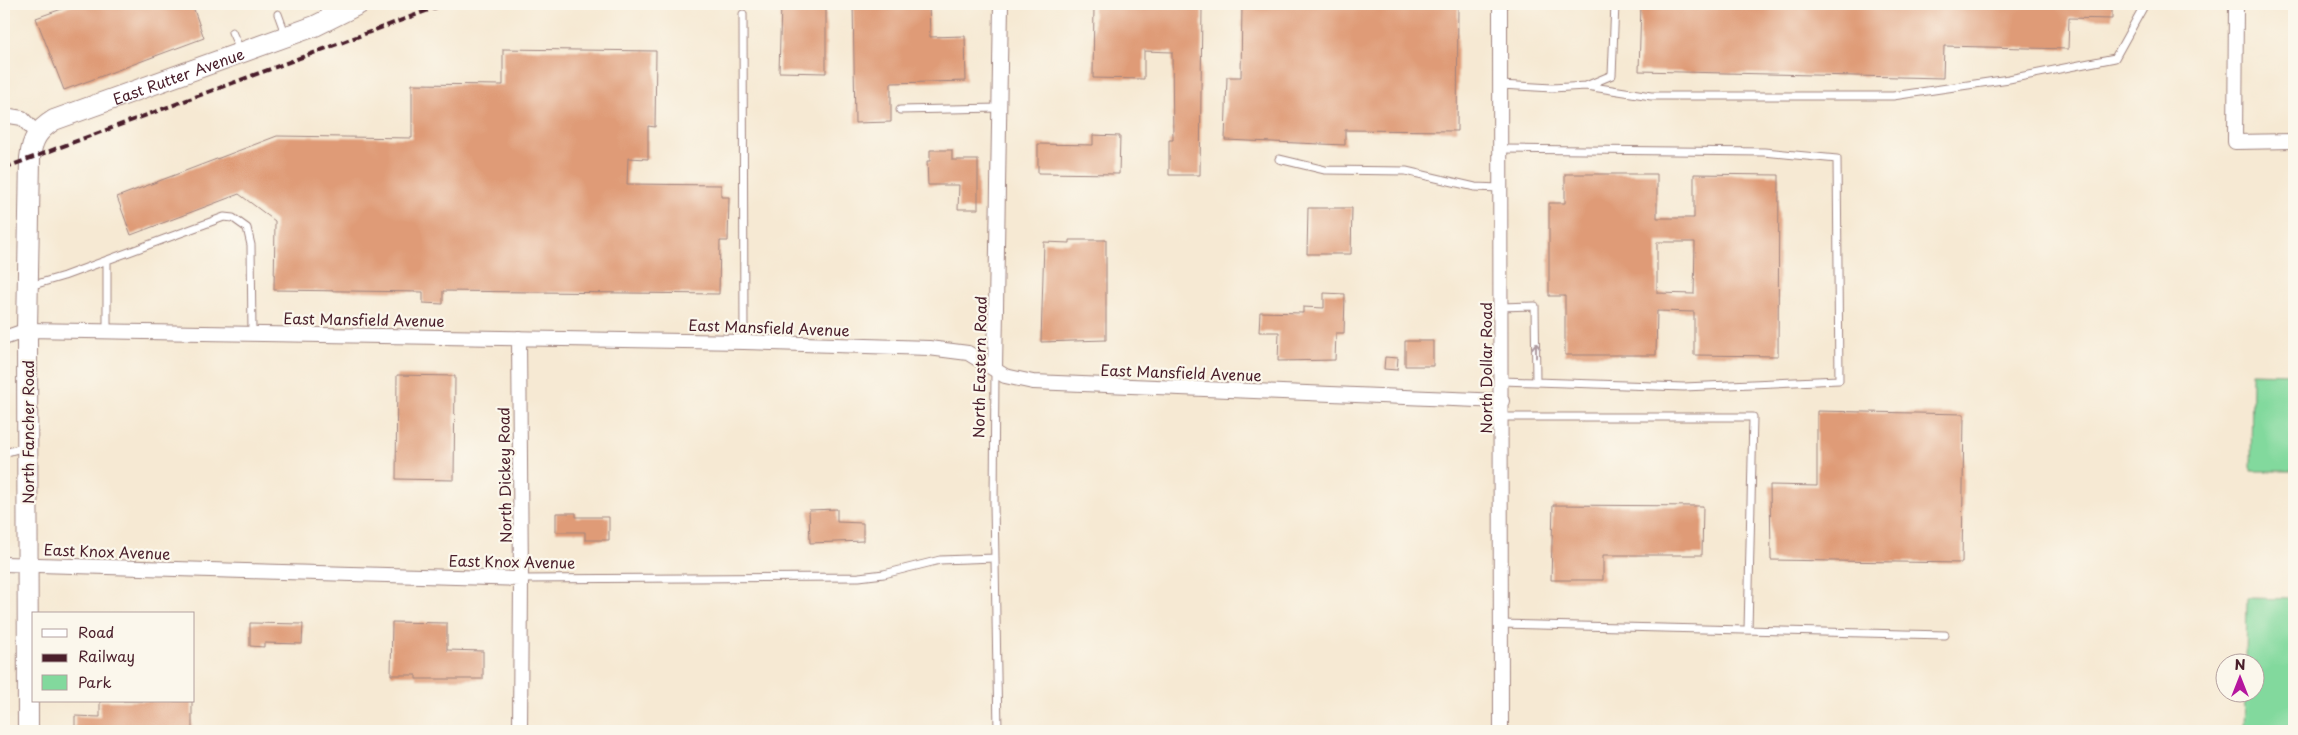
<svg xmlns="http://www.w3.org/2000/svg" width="2298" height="735" font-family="'Playpen Sans',sans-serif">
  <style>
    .green { fill: #82d99d; stroke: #667c64 }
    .building { fill: #df9b77; fill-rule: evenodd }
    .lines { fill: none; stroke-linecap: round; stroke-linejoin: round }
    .lane-casing { stroke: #a0847f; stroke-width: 9 }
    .street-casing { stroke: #a0847f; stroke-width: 16 }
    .secondary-casing { stroke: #a0847f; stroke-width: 22 }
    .lane { stroke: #fff; stroke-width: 7 }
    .street { stroke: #fff; stroke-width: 14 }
    .secondary { stroke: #fff; stroke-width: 20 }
    .rail { stroke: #4a1f2b; stroke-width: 4; stroke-dasharray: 8 4; stroke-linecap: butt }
    .oneway { stroke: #ae9aa0 }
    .labels { text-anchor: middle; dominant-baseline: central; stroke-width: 4.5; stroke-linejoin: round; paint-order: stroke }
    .street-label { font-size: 15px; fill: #4a1f2b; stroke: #fbf7ec }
  </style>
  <rect width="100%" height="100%" fill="#fbf7ec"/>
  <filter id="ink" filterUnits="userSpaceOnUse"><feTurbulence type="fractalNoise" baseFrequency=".02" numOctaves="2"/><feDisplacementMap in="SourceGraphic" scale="10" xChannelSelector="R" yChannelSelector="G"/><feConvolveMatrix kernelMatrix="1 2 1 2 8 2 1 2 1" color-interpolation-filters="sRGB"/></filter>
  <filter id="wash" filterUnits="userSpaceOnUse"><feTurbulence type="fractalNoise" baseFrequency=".0096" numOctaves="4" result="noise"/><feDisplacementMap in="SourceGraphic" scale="20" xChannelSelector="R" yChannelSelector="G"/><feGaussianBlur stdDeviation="1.12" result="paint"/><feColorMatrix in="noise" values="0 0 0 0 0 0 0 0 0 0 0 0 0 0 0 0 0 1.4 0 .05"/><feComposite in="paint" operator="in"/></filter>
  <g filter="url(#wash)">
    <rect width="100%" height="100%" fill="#f6e9d3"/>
    <!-- green -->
    <path class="green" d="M2252 373 2294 374V471H2251Z
      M2247 598 2294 599V731H2244L2245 693 2256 692V662H2246Z"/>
    <g id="blocks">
      <!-- building -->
      <path class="building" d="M76 4H192L204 38 64 90 36 18Z
        M781 4H826V73L779 72Z
        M853 4H929L930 37 965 36 966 81 891 83V122L855 123Z
        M1094 4H1161V7L1202 8 1200 175H1169V140H1173L1172 52 1144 51V79L1093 78Z
        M1242 4H1458L1457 131 1345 130V145L1225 140 1227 77H1241Z
        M1641 4H2112V19L2069 18 2068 49 1944 46 1943 78 1639 71Z
        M503 49 656 51 655 127 648 126V159L628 158 627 184 721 185V197H729L728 241H720L719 294 443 291V304L423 303V292L274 290 275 221 239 194 131 235 117 197 277 136 412 138V84L503 85Z
        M1093 135 1120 136 1119 174 1038 173V144L1093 145Z
        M930 150H952V160H978V209H958L959 185H928L927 161H930Z
        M1565 174H1657V218H1694V174L1779 175 1778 356 1694 355V312L1657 311 1656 355H1565V296H1549V203H1565ZM1657 242H1695L1694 294 1657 293Z
        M1308 208H1352L1351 254H1307Z
        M1070 240H1106V340L1041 342 1044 242 1070 243Z
        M1324 293 1345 294 1344 333H1336L1335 360 1278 361 1279 332H1259L1260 312 1303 313V307L1324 308Z
        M1405 341H1433V366H1405Z
        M1385 357 1398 358 1397 370 1384 369Z
        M397 375 455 376 454 480 396 479Z
        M1817 411 1964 414 1962 563 1771 560 1770 485 1817 486Z
        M1553 505 1703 506 1702 555H1603V580H1551Z
        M837 509V522L863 523V541L810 543 809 510Z
        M556 513H576V517H609V540H585V532H556Z
        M392 622 447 623V650L483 651V679H416V675H391Z
        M250 623 303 624 302 644 264 643V647L250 646Z
        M100 701H192V731H75V716L100 717Z"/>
    </g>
  </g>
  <g filter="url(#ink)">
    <use href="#blocks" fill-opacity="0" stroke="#a0847f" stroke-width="1"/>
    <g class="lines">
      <!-- lane casing -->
      <g class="lane-casing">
        <path id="lane" d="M323 4 329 18
          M278 14 286 36
          M743 14 744 342
          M232 32 241 52
          M1500 85 1552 88 1586 86 1612 75 1615 4
          M1586 86 1651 96H1893L2009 79 2115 58 2145 4
          M900 110 1000 108
          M1500 149 1764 152 1837 159 1839 380 1684 387 1536 382
          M1279 159 1325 170 1406 171 1475 187 1500 188
          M107 260V331
          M30 286 64 276 224 217 233 218 247 228 251 245 252 333
          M1501 307 1535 306 1536 382 1501 381
          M995 370 994 504 998 731
          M1501 417H1753L1748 630
          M4 453 25 447
          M521 579 859 577 884 574 940 560 995 558
          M1500 624 1945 635"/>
      </g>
      <!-- street casing -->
      <g class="street-casing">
        <path id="street" d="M1500 4 1501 731
          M2236 4 2235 142 2294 141
          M4 115 22 118 37 134
          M4 338 27 330 744 342 929 348 968 353 1005 376 1033 382 1502 401
          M519 338 521 579 520 731
          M995 369 1001 4
          M4 564 521 579"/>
      </g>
      <!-- secondary casing -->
      <g class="secondary-casing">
        <g id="secondary">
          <path id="s1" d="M28 731 27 330 30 158C32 139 38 130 54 120L315 26 359 4"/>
        </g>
      </g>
      <!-- lane -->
      <use href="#lane" class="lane"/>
      <!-- street -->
      <use href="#street" class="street"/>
      <!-- secondary -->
      <use href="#secondary" class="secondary"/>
      <!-- rail -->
      <path class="rail" d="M4 168 445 4"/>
    </g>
    <!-- one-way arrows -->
    <defs><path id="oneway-shaft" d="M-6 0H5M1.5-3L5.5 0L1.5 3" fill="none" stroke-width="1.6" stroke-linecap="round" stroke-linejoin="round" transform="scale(1.25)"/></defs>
    <use class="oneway" href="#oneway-shaft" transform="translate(1536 350) rotate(-90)"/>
  </g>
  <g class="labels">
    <!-- street labels -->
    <g class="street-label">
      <text stroke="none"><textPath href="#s1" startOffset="752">East Rutter Avenue</textPath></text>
      <text transform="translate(364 319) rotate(1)">East Mansfield Avenue</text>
      <text transform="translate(769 327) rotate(2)">East Mansfield Avenue</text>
      <text transform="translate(979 367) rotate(-89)">North Eastern Road</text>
      <text transform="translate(1485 368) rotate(-90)">North Dollar Road</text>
      <text transform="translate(1181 372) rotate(2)">East Mansfield Avenue</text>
      <text transform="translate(27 432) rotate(-90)">North Fancher Road</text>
      <text transform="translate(504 475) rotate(-91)">North Dickey Road</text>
      <text transform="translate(107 551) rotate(2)">East Knox Avenue</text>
      <text transform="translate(512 561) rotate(1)">East Knox Avenue</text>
    </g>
  </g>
  <!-- margin -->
  <rect width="2298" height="735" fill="none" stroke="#fbf7ec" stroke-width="20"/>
  <!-- legend -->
  <rect x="32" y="612" width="162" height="90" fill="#fbf7ec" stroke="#b4a19f"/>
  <rect x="42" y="629" width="25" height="8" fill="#ffffff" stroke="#b4a19f"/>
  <text x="78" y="638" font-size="15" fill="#4a1f2b">Road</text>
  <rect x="42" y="654" width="25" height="8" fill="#4a1f2b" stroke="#b4a19f"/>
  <text x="78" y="662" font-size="15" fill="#4a1f2b">Railway</text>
  <rect x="42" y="675" width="25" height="15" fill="#82d99d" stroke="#b4a19f"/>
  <text x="78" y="688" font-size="15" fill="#4a1f2b">Park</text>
  <!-- north arrow -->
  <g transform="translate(2240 678)"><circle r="24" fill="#fbf7ec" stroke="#b4a19f"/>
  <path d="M0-4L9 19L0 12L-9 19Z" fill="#b5179e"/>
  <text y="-8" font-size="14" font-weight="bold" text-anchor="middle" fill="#4a1f2b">N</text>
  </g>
</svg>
